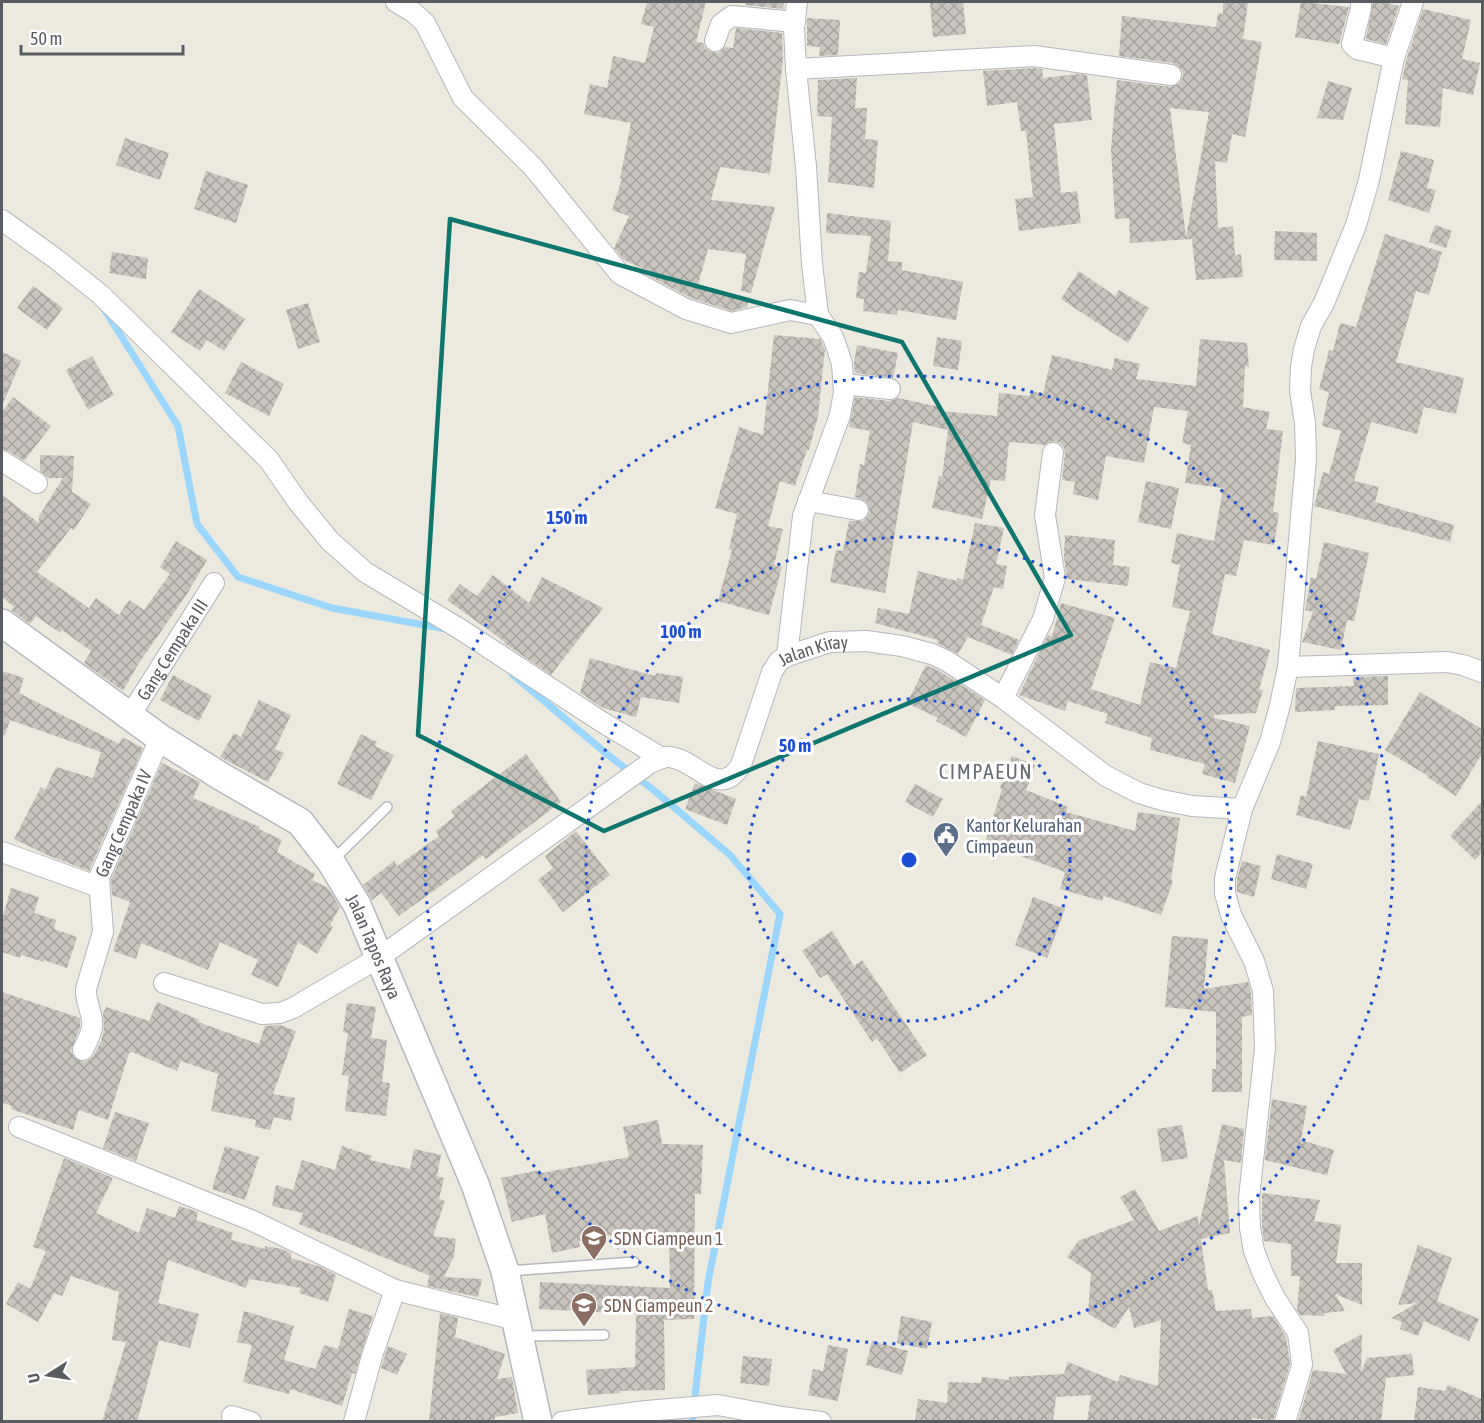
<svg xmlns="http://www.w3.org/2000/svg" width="1484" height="1423" font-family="'Asap Condensed',sans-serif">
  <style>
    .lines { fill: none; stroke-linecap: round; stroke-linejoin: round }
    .stream { stroke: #9bd6ff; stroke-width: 7 }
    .building { fill: url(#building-cross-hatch); fill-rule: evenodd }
    .service-casing { stroke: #b5b8bd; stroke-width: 12 }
    .minor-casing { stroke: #b5b8bd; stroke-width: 22 }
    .secondary-casing { stroke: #b5b9bf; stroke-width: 30 }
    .service { stroke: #fff; stroke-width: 9 }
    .minor { stroke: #fff; stroke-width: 20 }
    .secondary { stroke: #fff; stroke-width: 27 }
    .marked { fill: none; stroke: #0f766e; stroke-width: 4.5; stroke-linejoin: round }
    .ring { fill: none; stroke: #1d4ed8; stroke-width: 3; stroke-dasharray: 3 6 }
    .labels { text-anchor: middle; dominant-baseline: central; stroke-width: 6; stroke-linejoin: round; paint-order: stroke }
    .street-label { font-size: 18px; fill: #585c61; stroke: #fff }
    .service-label { font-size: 18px; fill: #4e5e75; stroke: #fff; text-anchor: start }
    .education-label { font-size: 18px; fill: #785e54; stroke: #fff; text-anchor: start }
    .quarter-label { font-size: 21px; letter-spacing: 1.5px; fill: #696e73; stroke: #fff }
    .centre { fill: #1d4ed8; stroke: #fff; stroke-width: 3 }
    .ring-label { font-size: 18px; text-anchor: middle; font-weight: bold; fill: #1d4ed8; stroke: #fff; stroke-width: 6; stroke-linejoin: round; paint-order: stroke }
  </style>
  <defs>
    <pattern id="building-cross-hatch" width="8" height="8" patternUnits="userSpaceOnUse" patternTransform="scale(1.5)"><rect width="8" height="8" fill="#c9c5be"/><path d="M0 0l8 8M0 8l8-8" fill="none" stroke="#a6a39e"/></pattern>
  </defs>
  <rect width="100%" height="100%" fill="#ece9de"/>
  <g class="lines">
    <!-- stream -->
    <path class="stream" d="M104 309 178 426 197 524 238 577 332 608 446 629
      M512 674 608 755 656 792 730 855 780 914 708 1282 692 1422"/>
  </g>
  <!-- building -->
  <path class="building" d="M647 2H706L696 42 703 43 706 49 712 52 718 53 725 47 733 48 736 28 782 33 783 59 770 174 720 167 711 200 775 207 751 293 741 291 746 254 708 249 698 285 749 299 747 307 732 311 691 298 649 276 650 272 624 260 614 248 629 216 612 210 622 179H620L631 123 584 114 590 84 607 88 613 56 645 63 654 27 641 24Z
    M746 2H784L783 9 745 5Z
    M930 2H963L966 34 933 37Z
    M1223 2H1248L1243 39 1262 42 1245 137 1232 134 1227 163 1215 161 1218 228 1233 226 1235 255 1241 254 1243 277 1196 280 1192 239 1130 243 1129 218 1115 219 1111 149 1117 80 1170 87 1180 83 1183 76 1182 70 1173 63 1119 56 1122 16 1216 27 1218 13 1223 14ZM1170 108 1209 112 1186 237Z
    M1301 2 1349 7 1339 44 1295 37Z
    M1373 2H1384L1399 6 1386 44 1366 39Z
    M1423 9 1471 20 1462 59 1480 63 1473 95 1443 88 1440 127 1405 124 1408 80 1402 79 1406 61Z
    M807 18 840 20 838 55 819 56 820 47 807 46Z
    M1034 68 1042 69 1043 78 1078 74 1087 75 1092 120 1054 124 1061 193 1077 191 1081 223 1019 231 1015 199 1033 197 1026 131H1021L1017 102 987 106 983 71Z
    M857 78 855 108H867L865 139 878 140 874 188 828 182 832 117 817 116 818 80Z
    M1328 81 1352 88 1343 120 1317 118Z
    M125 138 169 153 160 180 116 165Z
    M1401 151 1434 160 1427 188 1436 190 1429 213 1388 200Z
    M206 171 248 185 236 223 194 209Z
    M827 213 891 221 888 261 902 262V270L963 282 956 320 898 310 897 315 863 311 864 299 856 298 859 272 866 273 871 236 826 233Z
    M1435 225 1452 231 1446 248 1429 242Z
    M1275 231 1317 233V261L1274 260Z
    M1385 234 1442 252 1429 295 1416 291 1396 362 1464 378 1456 414 1424 407 1417 434 1371 422 1354 481 1379 487 1375 502 1454 525 1450 542 1314 506 1323 472 1329 474 1341 431 1322 426 1329 392 1319 389 1329 350 1333 351 1340 323 1356 327Z
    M112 252 148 258 146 279 109 273Z
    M1079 271 1115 296 1119 290 1149 308 1128 343 1061 299Z
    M33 286 63 308 47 330 17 308Z
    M199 289 245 319 224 351 207 340 200 351 171 332Z
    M308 303 320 342 298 349 286 310Z
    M774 335 820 339 825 349 818 416 809 450H807L795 486 780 481 768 526 783 529 774 565 782 567 769 615 718 601 732 550 729 549 737 514 715 508 739 427 763 435Z
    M937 337 962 341 958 370 933 366Z
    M1200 339 1247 343 1249 367 1245 366 1243 407 1270 412 1266 429 1283 431 1273 512 1279 513 1274 545 1244 540 1236 576 1225 574 1212 634 1270 650 1259 690H1263L1256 713 1214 715V718L1250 726 1235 783 1202 774 1205 764 1150 750 1152 738 1105 723 1108 714 1068 701 1065 711 1019 695 1048 635 1052 636 1061 603 1115 618 1091 689 1140 705 1150 662 1176 668 1190 611 1172 607 1180 565 1171 563 1177 533 1214 541 1223 488 1185 483 1191 445 1182 443 1188 411 1154 407 1144 463 1106 456 1098 500 1073 494 1075 482 1062 480 1065 454 1064 448 1060 443 1054 441 1044 445 1009 442 1005 481 991 480 982 519 932 508 939 476 942 477 948 430 913 422 885 593 830 582 836 550 843 551 849 521H863L867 517 870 512 866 501 855 497 860 464 864 465 870 431 849 427 855 397 889 401 898 398 940 407 939 411 997 416 999 393 1030 396 1031 391 1043 394 1052 355 1112 370 1115 358 1140 364 1136 379 1196 386Z
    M857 345 898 353 893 378 855 373 854 362Z
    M2 352 21 361 2 406Z
    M92 356 114 395 88 410 66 370Z
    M241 362 284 384 269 416 225 393Z
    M13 397 51 426 24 461 8 451 2 449V412Z
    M40 455 74 456 72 492 91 504 74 530 71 528 37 572 89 608 96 598 119 615 129 600 144 610 170 574 160 567 176 541 207 560 187 594 137 666 123 691 84 663 91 651 62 630 60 633 36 616 30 624 11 610 14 607 2 597V495L39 523V516L63 478H48L40 471Z
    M1146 481 1179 488 1171 529 1138 522Z
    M975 523 1004 528 996 564 1007 566 1003 589 994 587 981 625 1019 640 1012 655 968 637 958 654 937 643 938 640 875 623 878 608 909 614 918 571 957 581V578L963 580Z
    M1065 535 1115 540 1113 565 1130 567 1128 586 1067 579 1064 557Z
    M1324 542 1369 553 1354 621 1347 620 1341 650 1302 642 1313 612 1305 610 1311 577 1316 579Z
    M493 575 529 603 542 577 603 608 551 675 504 643 505 642 447 600 460 584 477 596Z
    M590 658 655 676 656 673 683 677 679 703 641 697 636 717 603 708 580 693Z
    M926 665 941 672 985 700 966 737 936 721 938 718 907 703Z
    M2 671 24 678 19 693 119 744 122 737 143 748 89 871 47 855 14 839 41 787 45 790 56 767 93 778 101 752 10 720 5 735H2Z
    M173 675 212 696 199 721 160 700Z
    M1388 676V705L1335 706V710L1295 712 1296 688 1354 686 1353 677Z
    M1420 692 1482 729V754L1456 796 1427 777 1428 776 1385 750Z
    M259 700 291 715 275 749 284 753 268 782 220 757 234 733 241 737Z
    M361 734 377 742 375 746 394 755 371 800 337 784Z
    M1318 741 1379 754 1369 801 1359 799 1350 830 1296 815 1301 795 1306 797Z
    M526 754 561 802 486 859 483 855 399 916 381 893 372 900 363 885 394 861 397 866 439 836 436 831 455 816 451 811Z
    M1012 756 1035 765 1026 790 1068 807 1066 812 1135 831 1138 812 1180 818 1171 880 1173 881 1161 915 1104 896 1102 901 1060 889 1065 872 985 843 1002 789 1000 788Z
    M162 763 200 782 193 798 260 827 259 829 282 840 277 852 315 874 312 880 328 888 340 907 330 925 333 927 317 954 298 942 278 987 251 975 258 960 220 942 208 970 141 943 136 959 113 951 130 902 112 895 111 880Z
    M695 783 736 799 727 825 685 809Z
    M915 784 943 799 933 817 905 802Z
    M1482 801V852L1475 860 1450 836Z
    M576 831 610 875 563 912 538 880 553 868 545 856Z
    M1277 854 1313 864 1306 889 1271 879Z
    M1242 861 1261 866 1254 897 1237 892V879Z
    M11 888 39 897 34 913 56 920 54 929 77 937 67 968 44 960V962L21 955 20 958 2 952V920Z
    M1033 897 1065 909 1047 958 1015 945Z
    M832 931 854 966 862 960 927 1055 900 1073 877 1038 872 1042 827 974 820 978 802 951Z
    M1172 936 1208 939 1204 989 1248 982 1251 993 1252 1015 1242 1017V1092H1212V1069H1216V1012L1165 1007Z
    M2 992 80 1018V1027L71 1051 74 1057 84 1062 89 1060 94 1055 101 1041 104 1029 103 1014 106 1007 149 1021 157 1002 199 1020 198 1022 259 1044 265 1026 280 1025 296 1031 273 1094 295 1098 291 1121 274 1117 270 1130 255 1127 256 1120 211 1111 218 1074 181 1061 177 1071 132 1052 129 1053 108 1120 79 1110 73 1130 11 1109 12 1106 2 1103Z
    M347 1003 376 1007 371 1038 387 1040 382 1082 390 1083 386 1116 345 1111 349 1076 342 1075 348 1033 343 1032Z
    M1272 1099 1307 1106 1301 1140 1334 1150 1327 1175 1265 1160Z
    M115 1112 149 1123 136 1161 103 1148Z
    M658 1120 662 1144 703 1145 701 1194H695L694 1319 664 1320 665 1390 620 1391V1393L588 1395 586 1370 635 1367 636 1314 539 1309 540 1282 670 1288 669 1233H624L579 1241 580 1247 552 1253 545 1214 512 1222 501 1178 540 1170 541 1173 629 1157 623 1127Z
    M1222 1124 1244 1129 1241 1163 1224 1160 1230 1233 1201 1239 1208 1290H1212L1216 1311 1251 1309 1252 1318 1273 1316 1286 1337 1290 1364 1273 1421 1252 1418 1251 1422H1087L1091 1395 1056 1397 1053 1422H915L918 1399 947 1403 948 1382 981 1383 982 1377 1009 1380V1377L1064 1374 1068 1362 1118 1382 1120 1375 1158 1386 1161 1320 1134 1328 1129 1307 1115 1329 1088 1314 1091 1273 1067 1257 1078 1241 1134 1220 1120 1197 1135 1189 1159 1231 1198 1216 1199 1226Z
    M1182 1125 1188 1158 1162 1162 1157 1129Z
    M225 1146 259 1157 245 1200 212 1189Z
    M342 1146 372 1156 370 1160 410 1169 414 1149 441 1155 437 1176 444 1178 439 1199 445 1201 433 1236 456 1239 454 1256 444 1277 482 1279 478 1297 427 1286 429 1276H431L299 1224 303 1213 272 1206 276 1185 293 1190 302 1160 335 1170Z
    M64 1158 113 1178 96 1213 139 1233 147 1208 175 1218 179 1206 198 1212 196 1220 233 1233 231 1240 265 1249V1246L282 1249 291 1253V1258L321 1267 336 1275 328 1302 299 1293 301 1288 249 1279 246 1288 168 1260 158 1303 199 1314 190 1348 159 1340 137 1422H102L126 1342 112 1340 119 1292 71 1276 62 1296 54 1293 38 1322 6 1304 18 1282 30 1289 46 1251 33 1247Z
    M1262 1193 1320 1200 1314 1221 1341 1225 1336 1263H1362V1305L1335 1294 1345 1311 1324 1313V1316L1300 1315 1297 1310 1300 1276H1291V1244L1264 1241 1262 1227Z
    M1418 1245 1452 1258 1437 1301 1479 1319 1469 1341 1424 1321 1418 1336 1400 1329 1402 1322 1391 1318 1417 1303 1398 1305Z
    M349 1309 373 1316 355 1374 352 1373 342 1406 290 1389 289 1394 243 1382 252 1345 237 1342 244 1311 294 1326 284 1360 315 1369 324 1345 338 1349Z
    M440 1313 458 1318 455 1337 505 1354 497 1379 512 1377 518 1413 495 1417 494 1422H429Z
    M901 1316 932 1322 927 1349 897 1343Z
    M1362 1334 1361 1372 1367 1358 1412 1354 1414 1375 1386 1378 1381 1422H1298L1313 1370 1346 1374 1333 1350Z
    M872 1341 908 1351 902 1375 866 1365Z
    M828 1345 848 1349 838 1401 808 1395 813 1369 823 1371Z
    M388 1346 407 1354 397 1375 381 1368Z
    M743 1356 772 1359 769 1386 740 1383Z
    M1448 1385 1482 1399V1422H1414L1418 1387 1445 1391Z"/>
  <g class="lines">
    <!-- service casing -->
    <g class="service-casing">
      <path id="service" d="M333 860 387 807
        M508 1271 634 1262
        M522 1336 604 1335"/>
    </g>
    <!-- minor casing -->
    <g class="minor-casing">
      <g id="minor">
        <path d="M396 2 413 12 425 23 463 98 533 167 620 274 686 309 731 323 790 310 818 315"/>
        <path d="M1361 2V8L1352 44 1357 49 1394 58"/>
        <path d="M715 41 721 24 732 16 795 22"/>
        <path d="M796 69 1034 56 1171 75"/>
        <path d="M2 220 56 259 101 295 269 460 298 502 330 541 365 572 460 629 602 722 662 758"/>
        <path d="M844 384 890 389"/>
        <path d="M2 461 37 483"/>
        <path d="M808 501 858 510"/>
        <path d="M787 656 803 516 840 415 844 392 842 364 838 351 833 337 818 315 812 264 806 167 796 69 794 28 797 2"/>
        <path d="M1288 667 1447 662 1463 665 1482 672"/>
        <path d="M1003 698 1043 619 1055 578 1045 515 1053 453"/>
        <path id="s1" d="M129 717 214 583"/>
        <path d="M2 852 99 887"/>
        <path id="s2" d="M164 983 262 1014 280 1013 293 1008 380 957 650 763C656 761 662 757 668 757 695 757 718 802 741 765L772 672 779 661 787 656 830 642 866 641 902 646 932 654 947 661 1003 698 1106 776 1139 793 1162 800 1192 806 1242 809"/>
        <path id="s3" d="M83 1050C86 1043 91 1035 92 1027 94 1015 85 1002 86 989L103 932 99 878 160 738"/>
        <path d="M19 1127 253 1221 395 1290 516 1320"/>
        <path d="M232 1416 251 1422"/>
        <path d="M354 1422 372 1356 395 1290"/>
        <path d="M562 1422 646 1411 718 1405 782 1417 821 1422"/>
        <path d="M1285 1422 1302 1365 1298 1333 1275 1298 1263 1274 1254 1251 1250 1228 1249 1198 1265 1048 1263 991 1254 961 1231 915 1225 893V878L1242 809 1270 742 1280 705 1288 667 1306 459 1305 423 1300 391 1301 367 1304 349 1311 326 1324 303 1356 225 1369 180 1394 58 1413 2"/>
      </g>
    </g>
    <!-- secondary casing -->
    <g class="secondary-casing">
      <g id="secondary">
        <path id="s4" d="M2 623 160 738 222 777 300 822 331 862 357 905 475 1184 505 1271 538 1422"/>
      </g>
    </g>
    <!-- service -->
    <use href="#service" class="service"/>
    <!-- minor -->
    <use href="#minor" class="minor"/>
    <!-- secondary -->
    <use href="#secondary" class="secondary"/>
  </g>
  <!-- marked area -->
  <path class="marked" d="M450 219 902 342 1071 635 604 831 418 735Z"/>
  <!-- distance rings -->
  <g class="ring">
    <circle cx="909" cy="860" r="161"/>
    <circle cx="909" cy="860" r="323"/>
    <circle cx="909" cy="860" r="484"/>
  </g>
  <!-- icons -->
  <defs>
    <g id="civic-pin" transform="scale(1.35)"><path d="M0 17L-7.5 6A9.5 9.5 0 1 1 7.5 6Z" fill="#5c6f8a" stroke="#fff"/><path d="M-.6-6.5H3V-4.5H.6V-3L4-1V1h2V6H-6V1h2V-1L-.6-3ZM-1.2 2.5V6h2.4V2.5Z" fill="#fff"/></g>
    <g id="school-pin" transform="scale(1.35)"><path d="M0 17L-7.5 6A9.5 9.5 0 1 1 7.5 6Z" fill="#8d6e63" stroke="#fff"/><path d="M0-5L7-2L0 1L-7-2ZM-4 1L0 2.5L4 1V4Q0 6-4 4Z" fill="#fff"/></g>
  </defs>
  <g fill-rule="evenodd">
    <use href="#civic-pin" x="946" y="835"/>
    <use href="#school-pin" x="594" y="1238"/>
    <use href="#school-pin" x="584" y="1305"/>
  </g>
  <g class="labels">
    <!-- street labels -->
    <g class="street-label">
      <text stroke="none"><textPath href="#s1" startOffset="80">Gang Cempaka III</textPath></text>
      <text stroke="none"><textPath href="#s2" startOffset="819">Jalan Kiray</textPath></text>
      <text stroke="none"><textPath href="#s3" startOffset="237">Gang Cempaka IV</textPath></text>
      <text stroke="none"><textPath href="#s4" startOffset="504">Jalan Tapos Raya</textPath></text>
    </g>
    <!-- service labels -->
    <g class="service-label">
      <text x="966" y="825">Kantor Kelurahan<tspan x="966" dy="21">Cimpaeun</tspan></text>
    </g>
    <!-- education labels -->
    <g class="education-label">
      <text x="614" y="1238">SDN Ciampeun 1</text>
      <text x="604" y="1305">SDN Ciampeun 2</text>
    </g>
    <!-- quarter labels -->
    <g class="quarter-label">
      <text x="986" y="771">CIMPAEUN</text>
    </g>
  </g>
  <circle cx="909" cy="860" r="9" class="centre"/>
  <g class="ring-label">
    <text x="567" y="524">150 m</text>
    <text x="681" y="638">100 m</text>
    <text x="795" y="752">50 m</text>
  </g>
  <!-- border -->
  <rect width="1484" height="1423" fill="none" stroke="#585c61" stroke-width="6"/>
  <!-- north arrow -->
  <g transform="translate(48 1375) rotate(258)" stroke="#ffffff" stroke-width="4.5" paint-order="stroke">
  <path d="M0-4.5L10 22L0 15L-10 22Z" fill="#585c61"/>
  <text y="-9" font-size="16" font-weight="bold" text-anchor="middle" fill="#585c61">U</text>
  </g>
  <!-- scale -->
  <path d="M21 45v9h162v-9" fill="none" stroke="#585c61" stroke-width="3"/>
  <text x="30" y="45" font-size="18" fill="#585c61" stroke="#ffffff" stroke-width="4.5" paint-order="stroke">50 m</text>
</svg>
